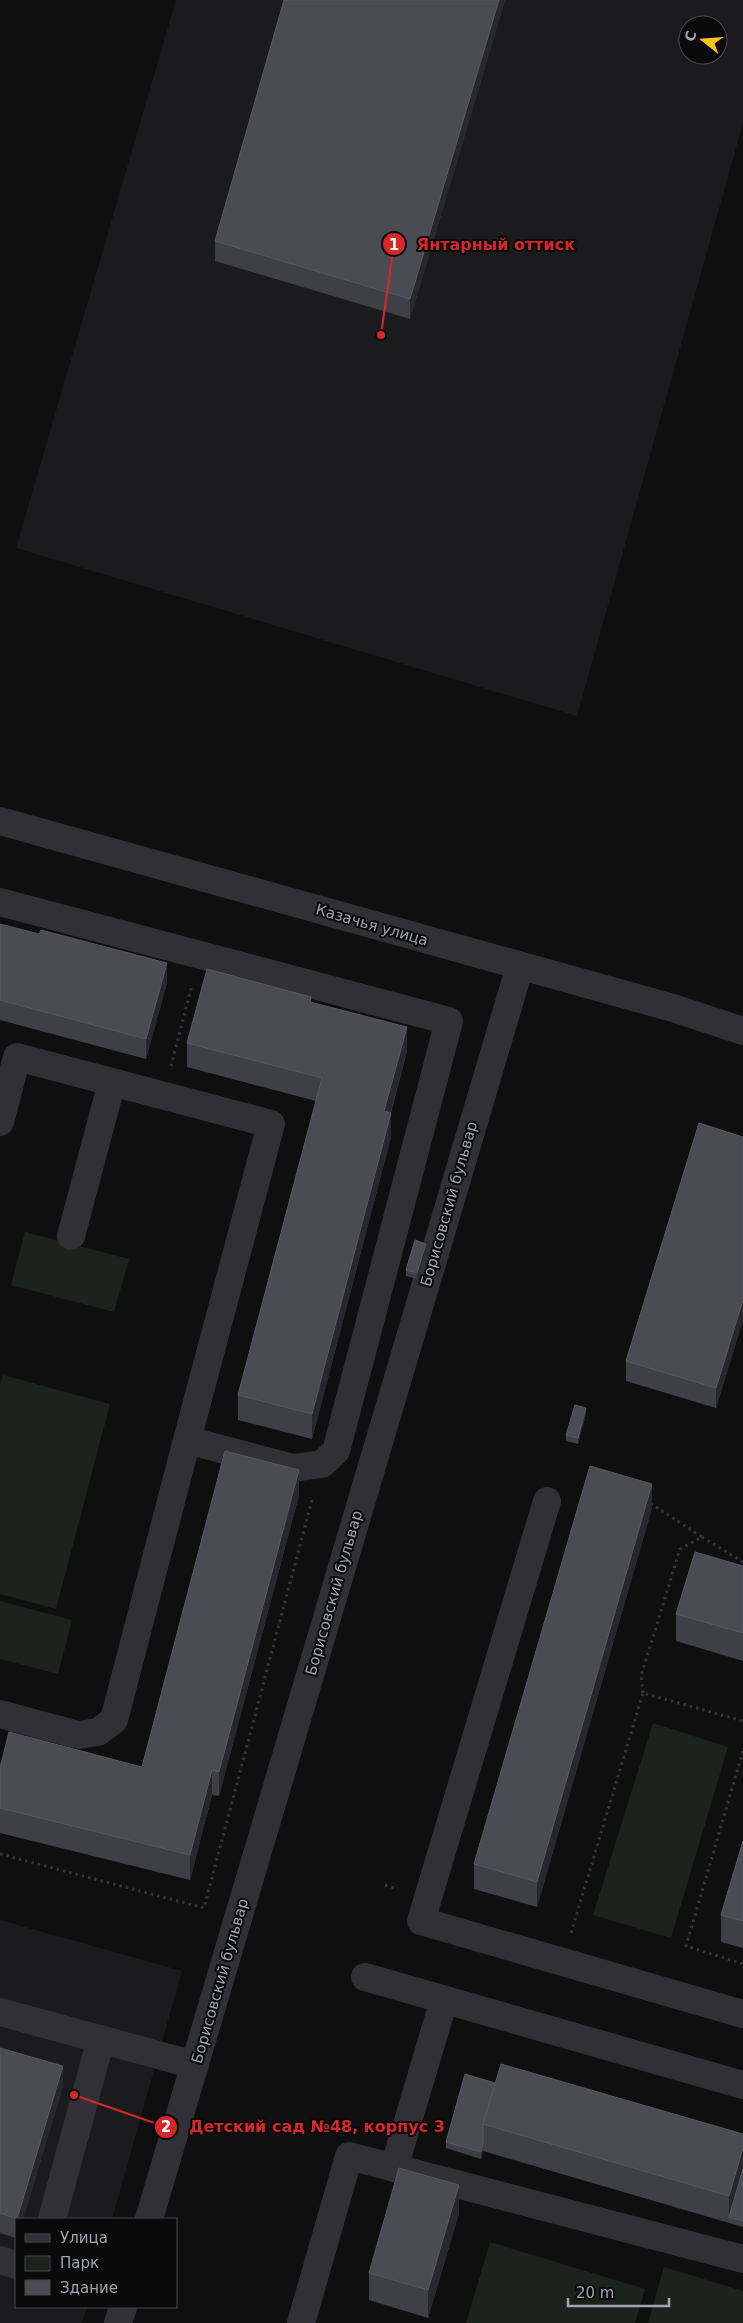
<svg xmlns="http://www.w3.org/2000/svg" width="743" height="2323" font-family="'DejaVu Sans',sans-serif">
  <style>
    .built { fill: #1b1b1d; fill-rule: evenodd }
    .green { fill: #1b231c }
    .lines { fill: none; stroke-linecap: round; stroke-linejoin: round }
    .path { stroke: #36373d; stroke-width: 3; stroke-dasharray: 2.5 4; stroke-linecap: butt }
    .minor { stroke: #303036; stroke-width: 28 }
    .wall { fill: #3f4047 }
    .shaded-wall { fill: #28282c }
    .building { fill: #4a4b53; stroke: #575962 }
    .labels { text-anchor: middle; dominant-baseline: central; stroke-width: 4; stroke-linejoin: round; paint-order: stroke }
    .street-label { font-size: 15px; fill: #9fa3b3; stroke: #0a0a0b }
    .leader { fill: none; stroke: #d62828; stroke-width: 2 }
    .callout-dot { fill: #d62828; stroke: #0a0a0b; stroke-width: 2 }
    .mark-label { font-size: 15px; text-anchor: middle; font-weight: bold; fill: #fff }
    .callout-label { font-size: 16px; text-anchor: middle; font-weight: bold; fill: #d62828; stroke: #0a0a0b; stroke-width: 4; stroke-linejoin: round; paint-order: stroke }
  </style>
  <rect width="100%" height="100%" fill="#0f0f10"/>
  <!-- built -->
  <path class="built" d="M176 0H743V123L577 716 16 548ZM688 25H718V55H688Z
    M0 1920 182 1971 112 2219H16V2307H87L82 2323H0Z"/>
  <!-- green -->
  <path class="green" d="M25 1232 129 1259 114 1312 11 1285Z
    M3 1375 110 1404 56 1609 0 1594V1385Z
    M0 1601 72 1620 58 1674 0 1659Z
    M653 1723 728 1747 671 1938 593 1915Z
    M490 2242 645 2289 635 2323H466Z
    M664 2267 743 2291V2323H648Z"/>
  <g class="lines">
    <!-- path -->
    <path class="path" d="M171 1066 192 985
      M702 1537 743 1562
      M643 1693 641 1676 680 1549 702 1537 650 1503
      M743 1751 686 1946 743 1964
      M0 1854 204 1908 313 1496
      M385 1885 398 1889
      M571 1933 643 1693 743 1721"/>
    <!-- minor -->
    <path class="minor" d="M0 821 673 1008 743 1031
      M0 902 449 1021 336 1451 322 1464 293 1468 187 1440 271 1124 17 1057 0 1122
      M71 1236 112 1082
      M547 1501 421 1921 743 2014
      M0 1714 78 1735 98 1732 114 1720 187 1440
      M365 1977 743 2085
      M0 2012 195 2065
      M394 2168 444 2000
      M52 2219 101 2039
      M149 2219 520 966
      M0 2260 16 2265
      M118 2323 123 2307
      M301 2323 349 2156 743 2259"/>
  </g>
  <!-- wall -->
  <path class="wall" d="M505 0 410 319 215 261V241Z
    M0 924 167 983 146 1059 0 1020Z
    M311 1002 407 1051 391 1113V1137L312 1439 238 1420V1395L316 1101 187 1067V1043Z
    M743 1137V1320L716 1408 626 1381V1361Z
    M426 1250 417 1279 406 1276V1270Z
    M586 1414 578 1444 566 1441V1435Z
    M299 1495 219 1796 212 1795 190 1880 0 1833V1768L142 1767Z
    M652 1508 537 1907 474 1889V1864Z
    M743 1566V1661L676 1641V1614Z
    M743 1841V1948L721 1942V1915Z
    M0 2048 63 2086 23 2219H16V2238L0 2233Z
    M495 2083 743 2134V2227L483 2151 481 2159 446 2148V2142Z
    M459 2213 428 2318 369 2300V2273Z"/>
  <!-- shaded-wall -->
  <path class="shaded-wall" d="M499 0H505L410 319V299Z
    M167 963V983L146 1059V1039Z
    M407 1027V1051L384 1136V1111Z
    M391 1113V1137L312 1439V1414Z
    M426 1244V1250L417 1279V1273Z
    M743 1300V1320L716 1408V1388Z
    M586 1408V1414L578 1444V1438Z
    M299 1470V1495L219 1796V1772Z
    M652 1484V1508L537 1907V1882Z
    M212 1770V1795L190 1880V1855Z
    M63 2066V2086L23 2219H17Z
    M483 2145V2151L481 2159V2152Z
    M743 2148V2175L729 2217V2196Z
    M459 2185V2213L428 2318V2290Z"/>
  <!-- building -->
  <path class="building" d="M284 0H499L410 299 215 241Z
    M0 924 39 934 41 930 167 963 146 1039 0 1000Z
    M207 969 311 997 310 1002 407 1027 384 1111 391 1113 312 1414 238 1395 322 1078 187 1043Z
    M699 1123 743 1137V1300L716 1388 626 1361Z
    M415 1240 426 1244 417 1273 406 1270Z
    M575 1405 586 1408 578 1438 566 1435Z
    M225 1451 299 1470 219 1772 212 1770 190 1855 0 1808V1768L9 1732 142 1767Z
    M590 1466 652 1484 537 1882 474 1864Z
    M695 1552 743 1566V1633L676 1614Z
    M743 1841V1921L721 1915Z
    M0 2048 63 2066 17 2219 0 2213Z
    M501 2064 743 2134V2148L729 2196 483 2124Z
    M465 2074 495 2083 483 2124V2145L481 2152 446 2142Z
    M399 2168 459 2185 428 2290 369 2273Z
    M743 2169V2221L729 2217Z"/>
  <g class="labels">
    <!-- street labels -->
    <g class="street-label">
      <text transform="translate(372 925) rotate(16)">Казачья улица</text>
      <text transform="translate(449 1204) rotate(-74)">Борисовский бульвар</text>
      <text transform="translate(334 1593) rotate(-74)">Борисовский бульвар</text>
      <text transform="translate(220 1981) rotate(-74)">Борисовский бульвар</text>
    </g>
  </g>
  <!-- callouts -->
  <path class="leader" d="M381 335L394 244M74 2095L166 2127"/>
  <g class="callout-dot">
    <circle cx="381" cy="335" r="5"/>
    <circle cx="74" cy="2095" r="5"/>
    <circle cx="394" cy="244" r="12"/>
    <circle cx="166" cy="2127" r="12"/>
  </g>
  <g class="mark-label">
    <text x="394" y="250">1</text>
    <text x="166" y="2132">2</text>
  </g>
  <g class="callout-label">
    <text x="496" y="250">Янтарный оттиск</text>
    <text x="317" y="2132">Детский сад №48, корпус 3</text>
  </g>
  <!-- legend -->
  <rect x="15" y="2218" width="162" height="90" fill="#0a0a0b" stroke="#46474e"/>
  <rect x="25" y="2234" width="25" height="8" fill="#303036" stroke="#46474e"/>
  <text x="60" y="2243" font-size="15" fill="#9fa3b3">Улица</text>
  <rect x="25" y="2256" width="25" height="15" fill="#1b231c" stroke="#46474e"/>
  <text x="60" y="2268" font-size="15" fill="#9fa3b3">Парк</text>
  <rect x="25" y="2280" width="25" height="15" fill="#4a4b53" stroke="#46474e"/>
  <text x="60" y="2293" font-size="15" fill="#9fa3b3">Здание</text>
  <!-- north arrow -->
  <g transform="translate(703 40) rotate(287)"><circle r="24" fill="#0a0a0b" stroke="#46474e"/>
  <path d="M0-4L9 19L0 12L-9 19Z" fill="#ffc218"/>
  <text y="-8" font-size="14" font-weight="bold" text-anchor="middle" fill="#9fa3b3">С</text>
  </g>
  <!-- scale -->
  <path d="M568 2298v8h101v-8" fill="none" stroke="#9fa3b3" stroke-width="2.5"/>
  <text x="576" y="2298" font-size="15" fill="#9fa3b3" stroke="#0a0a0b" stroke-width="4" paint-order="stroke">20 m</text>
</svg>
